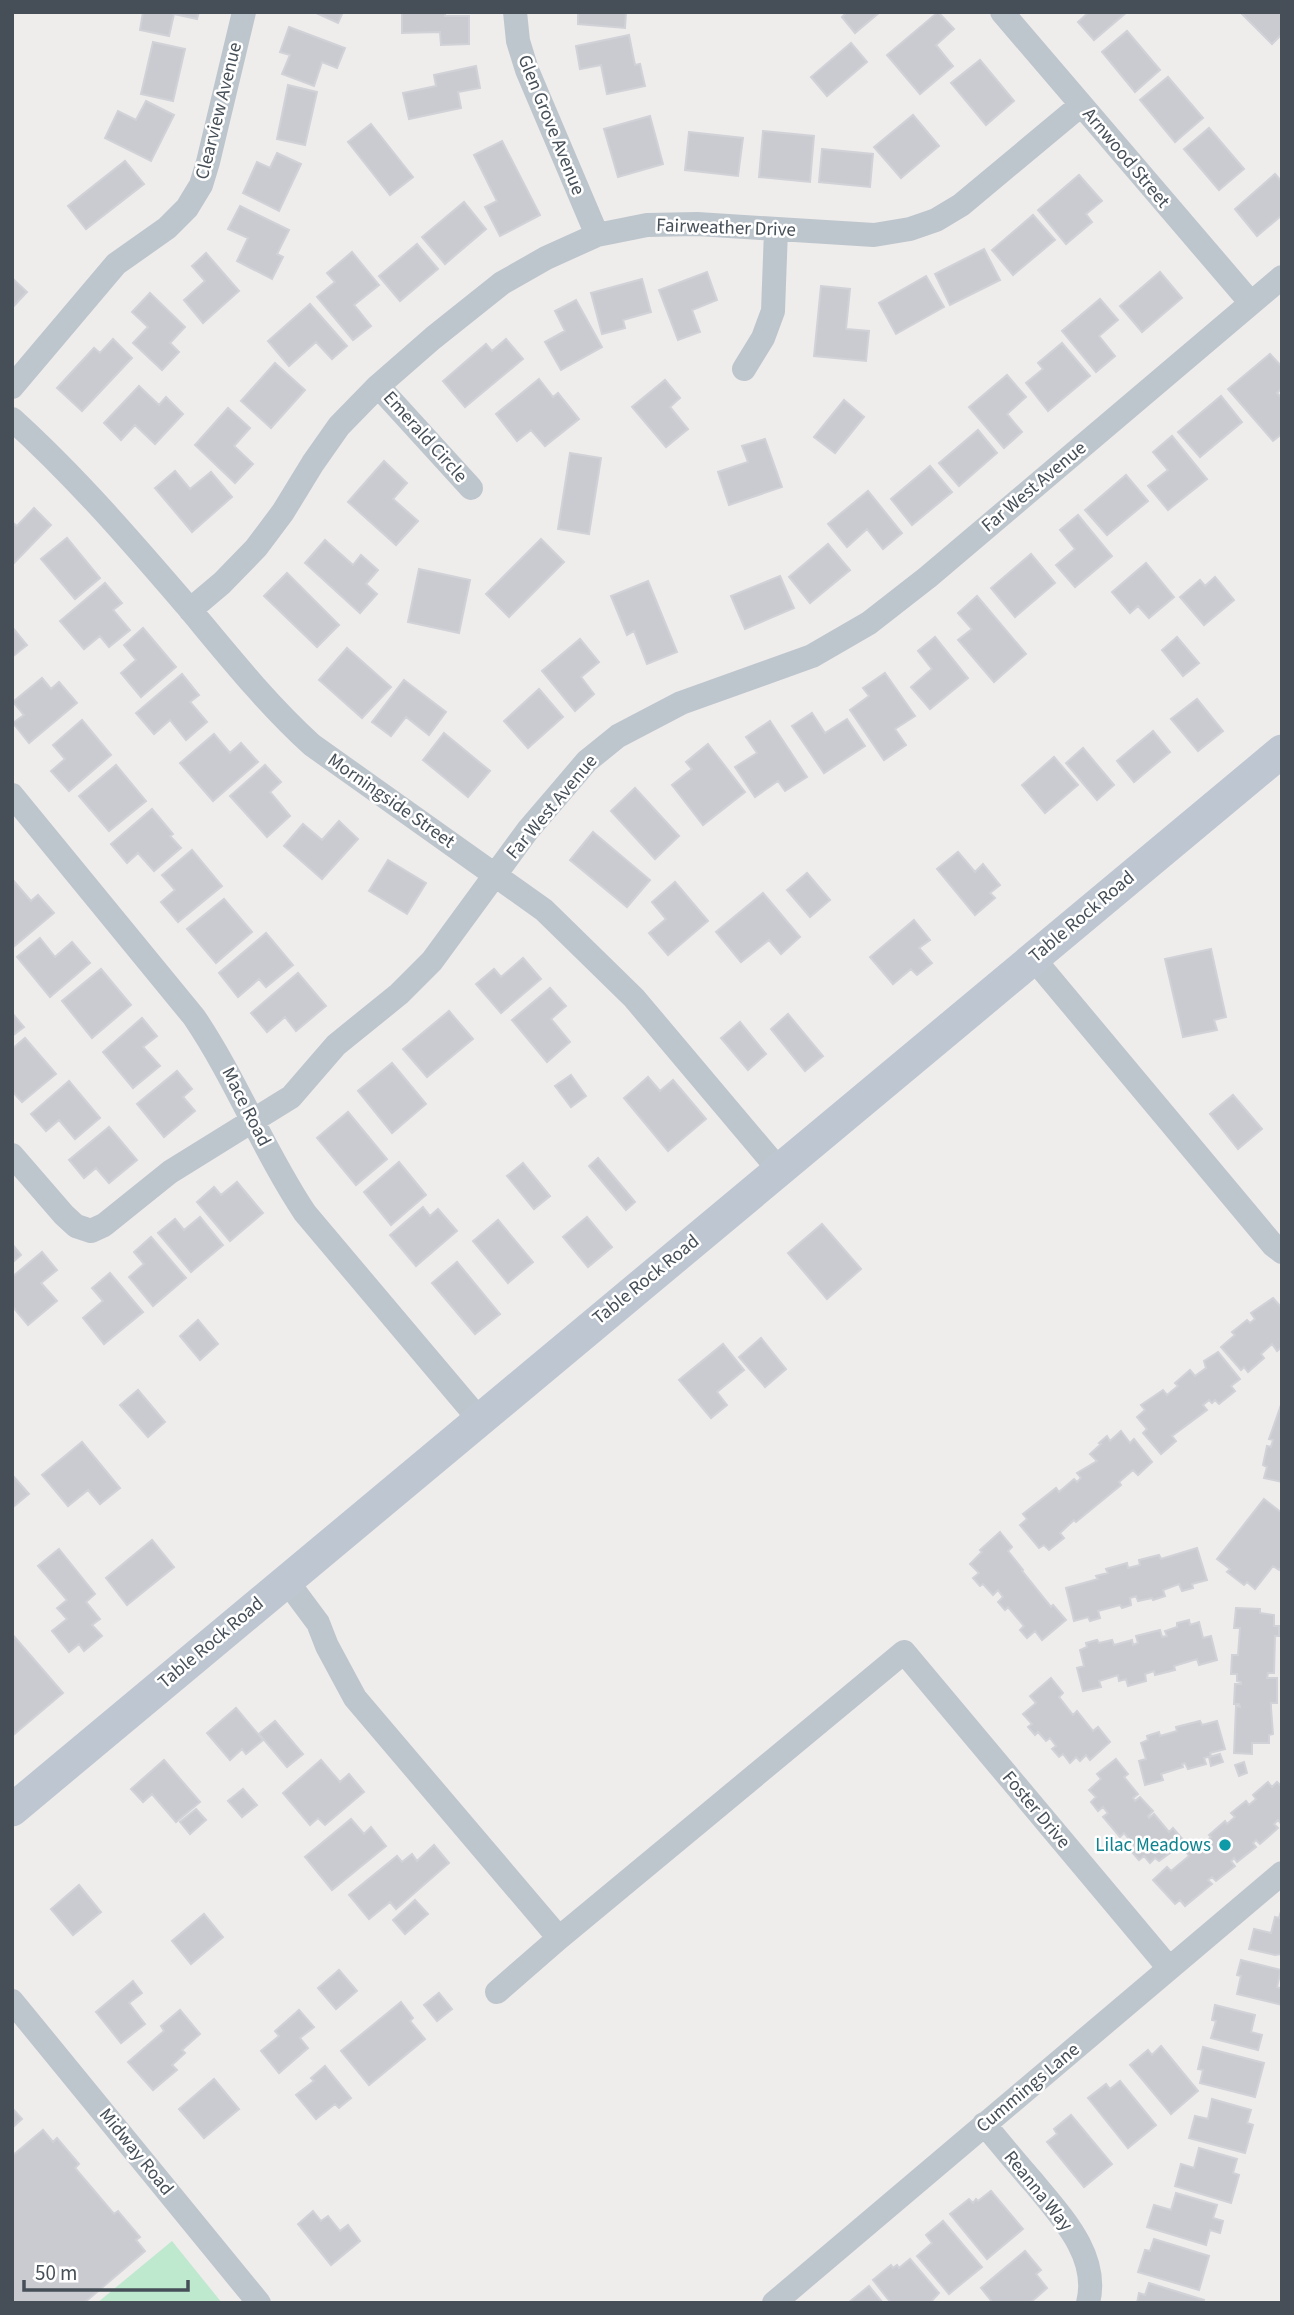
<svg xmlns="http://www.w3.org/2000/svg" width="1294" height="2315" font-family="'Source Sans 3',sans-serif">
  <style>
    .green { fill: #bee9cf }
    .building { fill: #cacbd0; stroke: #d0d2d7; stroke-width: 2 }
    .lines { fill: none; stroke-linecap: round; stroke-linejoin: round }
    .street { stroke: #bec6cd; stroke-width: 24 }
    .secondary { stroke: #bec7d1; stroke-width: 33 }
    .culture-dot { fill: #0f9aa8; stroke: #fff; stroke-width: 2.5 }
    .labels { text-anchor: middle; dominant-baseline: central; stroke-width: 5; stroke-linejoin: round; paint-order: stroke }
    .street-label { font-size: 19px; fill: #464f57; stroke: #fff }
    .culture-label { font-size: 19px; fill: #0d838f; stroke: #fff; text-anchor: end }
  </style>
  <rect width="100%" height="100%" fill="#efecec"/>
  <!-- green -->
  <path class="green" d="M172 2241 222 2303H97Z"/>
  <!-- building -->
  <path class="building" d="M143 12H199L197 19 174 14 169 36 140 30Z
    M314 12H343L338 23Z
    M402 12H445V16H469V44L441 45 440 32 402 33Z
    M578 12H626L625 28 578 24Z
    M847 12H880L855 33 842 17Z
    M938 12 954 29 936 45 953 66 920 94 887 55Z
    M1089 12H1127L1094 40 1078 22Z
    M1240 12H1282V34L1272 44Z
    M289 27 345 48 337 68 322 62 314 86 282 74 290 55 280 52Z
    M1127 31 1160 70 1135 92 1102 52Z
    M629 35 635 65 640 64 645 86 607 94 601 65 580 69 576 46Z
    M153 42 185 49 173 101 141 94Z
    M851 43 867 62 827 96 811 77Z
    M980 60 1014 101 986 125 951 83Z
    M476 66 480 88 458 92 461 108 409 119 403 93 436 86 434 75Z
    M1168 77 1203 118 1175 142 1140 100Z
    M288 85 317 92 305 145 277 139Z
    M146 101 174 115 151 161 105 138 118 111 136 120Z
    M913 115 939 146 901 178 874 147Z
    M650 116 663 164 618 177 604 129Z
    M371 124 413 177 390 195 348 142Z
    M1209 128 1244 169 1219 190 1184 149Z
    M763 131 814 136 810 182 759 177Z
    M689 132 743 138 738 176 685 170Z
    M502 141 540 215 500 236 485 207 497 201 474 155Z
    M822 149 873 154 870 187 819 182Z
    M277 153 301 164 279 211 243 193 257 162 270 168Z
    M125 161 144 184 86 229 68 206Z
    M1275 174 1282 182V215L1257 236 1235 209Z
    M1079 175 1102 201 1086 214 1092 222 1066 244 1038 210Z
    M464 202 486 229 445 264 422 237Z
    M240 206 289 230 277 254 283 257 272 279 237 261 248 238 228 229Z
    M1033 215 1055 240 1013 275 992 250Z
    M417 244 438 269 400 301 379 276Z
    M984 249 1000 280 950 305 935 274Z
    M352 252 379 285 354 305 371 326 353 340 317 297 335 282 327 273Z
    M206 253 239 291 203 323 184 300 205 281 192 266Z
    M707 272 717 300 692 310 700 332 678 340 659 290Z
    M1160 272 1182 298 1142 332 1120 306Z
    M926 276 944 307 896 334 879 303Z
    M12 278 27 292 12 308Z
    M642 279 651 312 623 320 625 328 602 334 591 293Z
    M821 286 850 289 846 329 869 331 866 361 814 356Z
    M150 293 185 327 170 343 179 352 162 370 133 343 148 327 132 312Z
    M1100 299 1118 320 1099 336 1115 356 1096 372 1062 331Z
    M576 300 602 347 561 370 545 342 565 331 555 311Z
    M310 304 347 346 332 359 316 342 289 366 268 341Z
    M113 339 132 358 82 411 57 388 94 348 100 353Z
    M506 339 523 359 465 407 443 381 486 344 492 351Z
    M1062 343 1090 376 1048 411 1026 383 1043 369 1038 363Z
    M1270 354 1282 367V388L1277 393 1282 398V434L1273 441 1228 389Z
    M275 363 305 390 271 428 241 401Z
    M1007 375 1026 397 1007 414 1022 432 1004 448 969 407Z
    M539 379 553 397 558 393 579 419 545 446 531 430 517 441 496 414Z
    M665 380 680 398 670 407 688 429 666 447 632 407Z
    M139 386 159 405 166 397 183 414 155 444 135 425 121 440 104 423Z
    M1221 396 1242 422 1200 457 1178 432Z
    M844 400 864 417 835 453 814 437Z
    M228 408 250 428 234 446 253 464 235 483 195 445Z
    M978 430 997 453 959 486 939 463Z
    M1172 436 1207 479 1168 510 1148 486 1168 470 1153 452Z
    M765 439 782 487 729 505 718 472 748 462 742 446Z
    M570 453 601 458 589 534 558 529Z
    M384 461 407 483 393 499 418 521 396 545 348 502Z
    M930 466 952 492 912 525 891 499Z
    M175 471 190 489 211 472 232 497 192 532 155 488Z
    M1126 475 1148 501 1107 535 1085 510Z
    M868 491 902 533 883 549 867 529 847 547 828 524Z
    M34 508 51 525 13 564 12 522 17 526Z
    M1078 515 1112 556 1075 587 1056 565 1075 549 1060 530Z
    M67 538 100 578 75 599 41 559Z
    M541 539 564 562 509 617 486 594Z
    M325 540 353 565 361 555 378 570 366 584 377 594 360 613 305 563Z
    M828 544 850 570 810 603 789 577Z
    M1031 554 1055 583 1015 617 991 588Z
    M1146 563 1174 597 1149 618 1138 606 1130 613 1112 592Z
    M419 569 470 580 459 633 408 622Z
    M287 573 339 625 317 647 264 596Z
    M780 576 794 608 745 629 731 596Z
    M1215 577 1234 600 1204 625 1180 597 1200 580 1205 586Z
    M648 581 677 652 647 664 634 631 627 635 611 596Z
    M105 583 122 603 113 610 130 630 109 647 100 636 84 649 60 621Z
    M977 596 1026 654 994 682 958 640 972 629 958 613Z
    M12 627 27 645 12 657Z
    M143 628 176 667 141 697 121 673 136 660 124 645Z
    M935 637 968 678 930 709 911 687 932 669 918 651Z
    M1177 637 1199 663 1183 676 1162 650Z
    M580 639 599 662 581 677 594 694 575 711 542 671Z
    M347 648 391 687 362 718 319 680Z
    M885 673 915 716 895 729 906 745 884 760 850 710 869 696 863 688Z
    M182 674 199 695 190 702 207 722 186 740 170 720 154 734 136 713Z
    M42 678 51 689 59 682 77 703 29 743 13 723 24 715 13 702Z
    M404 680 446 712 429 735 406 717 391 736 372 722Z
    M539 689 563 717 528 748 504 721Z
    M1197 699 1223 731 1198 751 1171 719Z
    M812 713 825 733 847 719 865 746 824 773 792 726Z
    M82 720 111 755 69 791 51 771 65 759 53 745Z
    M770 721 807 777 785 791 778 781 755 797 735 767 757 753 746 737Z
    M1153 731 1170 752 1134 782 1117 761Z
    M444 733 490 771 468 797 423 760Z
    M214 734 230 753 241 743 258 762 213 801 180 763Z
    M708 744 745 792 703 825 672 785 692 769 686 762Z
    M1083 748 1114 785 1097 800 1066 763Z
    M1054 757 1078 785 1045 813 1022 785Z
    M116 765 146 801 109 831 79 796Z
    M265 765 281 782 270 792 290 816 267 837 230 796Z
    M635 788 679 836 655 859 611 811Z
    M152 809 173 834 170 836 181 848 154 871 138 853 127 863 111 844Z
    M339 821 358 839 322 879 284 846 303 824 322 840Z
    M593 832 650 880 627 907 570 860Z
    M192 850 222 886 178 922 161 902 175 890 162 875Z
    M958 852 975 872 983 864 1000 885 990 893 995 898 975 915 937 869Z
    M388 860 426 883 407 914 369 891Z
    M807 873 830 900 810 917 787 890Z
    M12 879 31 901 38 895 54 913 12 948Z
    M675 882 708 921 668 955 649 933 666 919 652 902Z
    M763 893 800 937 781 954 769 940 741 962 716 932Z
    M224 899 252 932 216 963 187 929Z
    M914 920 930 940 919 948 932 963 917 975 911 969 893 984 870 957Z
    M266 933 293 965 266 987 259 979 238 997 219 973Z
    M40 938 55 957 72 942 90 963 50 997 17 957Z
    M1211 949 1226 1017 1214 1020 1217 1030 1183 1037 1165 959Z
    M523 958 541 979 501 1013 476 984 494 969 501 977Z
    M101 969 131 1005 92 1038 62 1001Z
    M298 973 326 1006 296 1031 285 1017 267 1032 251 1013Z
    M550 988 566 1006 551 1019 570 1042 547 1062 512 1020Z
    M449 1011 473 1039 427 1077 403 1049Z
    M12 1013 24 1027 12 1036Z
    M788 1014 823 1056 805 1071 771 1029Z
    M142 1018 157 1036 143 1047 160 1066 133 1088 103 1052Z
    M740 1022 766 1054 748 1070 721 1038Z
    M25 1038 56 1074 22 1102 12 1091V1049Z
    M392 1063 426 1104 392 1133 358 1091Z
    M177 1071 192 1089 183 1097 195 1111 164 1137 137 1104Z
    M571 1075 586 1096 571 1107 555 1086Z
    M648 1077 660 1091 673 1080 706 1119 668 1151 624 1098Z
    M69 1081 100 1118 75 1139 59 1120 46 1131 31 1114Z
    M1233 1095 1262 1129 1238 1149 1210 1114Z
    M348 1112 387 1159 356 1185 317 1138Z
    M109 1127 137 1160 109 1183 96 1168 84 1178 69 1160Z
    M598 1158 635 1202 626 1210 589 1166Z
    M399 1162 426 1195 391 1225 364 1192Z
    M523 1163 550 1196 534 1209 507 1176Z
    M237 1182 263 1213 230 1241 197 1202 214 1187 221 1195Z
    M423 1207 430 1216 438 1209 457 1231 416 1266 390 1235Z
    M200 1217 223 1245 191 1272 158 1233 175 1219 184 1230Z
    M587 1217 612 1247 588 1267 563 1237Z
    M498 1220 533 1262 508 1283 473 1241Z
    M822 1224 861 1269 827 1299 788 1253Z
    M151 1237 186 1278 153 1306 129 1277 144 1264 134 1252Z
    M12 1244 21 1255 12 1263Z
    M42 1252 57 1270 41 1283 57 1301 28 1325 12 1306V1277Z
    M457 1262 500 1314 475 1334 432 1283Z
    M110 1273 143 1312 104 1344 83 1318 103 1301 92 1288Z
    M1273 1298 1280 1306 1282 1304V1347L1277 1351 1272 1344 1261 1354 1264 1358 1248 1372 1244 1367 1241 1370 1221 1347 1235 1335 1232 1332 1247 1320 1250 1323 1255 1319 1251 1313Z
    M198 1320 218 1344 200 1360 180 1336Z
    M761 1338 786 1369 765 1387 739 1357Z
    M723 1344 744 1370 717 1392 727 1405 711 1418 679 1380Z
    M1218 1352 1240 1379 1231 1386 1235 1391 1219 1404 1215 1400 1212 1403 1209 1400 1203 1405 1207 1410 1172 1436 1176 1441 1161 1454 1143 1433 1147 1429 1137 1417 1145 1410 1141 1405 1163 1390 1167 1395 1178 1386 1175 1383 1190 1370 1195 1376 1206 1368 1204 1361Z
    M138 1390 165 1422 148 1437 120 1405Z
    M1282 1402V1482L1264 1478 1267 1467 1263 1465 1267 1446 1271 1447 1273 1440 1269 1439Z
    M1121 1431 1130 1443 1134 1439 1152 1462 1138 1475 1133 1470 1119 1482 1121 1485 1076 1522 1074 1520 1060 1533 1064 1538 1049 1550 1044 1545 1039 1548 1020 1525 1027 1519 1023 1514 1056 1488 1059 1492 1074 1479 1077 1482 1081 1478 1077 1473 1097 1461 1090 1454 1101 1444 1099 1443 1107 1436 1110 1441Z
    M82 1442 120 1488 100 1504 88 1490 68 1506 42 1475Z
    M14 1477 29 1494 12 1508V1479Z
    M1264 1499 1282 1513V1566L1279 1570 1273 1566 1255 1589 1247 1582 1244 1585 1227 1572 1230 1569 1217 1559Z
    M1000 1532 1012 1547 1008 1551 1023 1570 1022 1571 1051 1607 1053 1605 1066 1620 1042 1640 1035 1631 1027 1638 1020 1630 1024 1626 1008 1607 1005 1610 998 1602 1003 1597 998 1590 993 1595 983 1584 980 1586 973 1578 979 1573 970 1564 982 1552 980 1550Z
    M152 1540 174 1567 127 1605 106 1578Z
    M1197 1548 1207 1580 1192 1584 1193 1588 1182 1591 1179 1584 1163 1590 1165 1596 1153 1600 1152 1598 1138 1601 1136 1596 1130 1598 1131 1605 1122 1608 1120 1605 1098 1611 1100 1618 1090 1621 1088 1617 1074 1621 1066 1588 1098 1579 1096 1576 1108 1573 1106 1569 1127 1563 1128 1568 1140 1565 1139 1560 1159 1555 1161 1559Z
    M59 1549 95 1594 86 1602 100 1619 92 1625 102 1636 84 1651 79 1644 69 1652 52 1631 67 1619 57 1608 67 1600 38 1566Z
    M1236 1608 1260 1609V1613L1274 1615V1626H1279V1636H1275L1274 1673H1268L1267 1678H1277V1703H1271V1708L1273 1734 1269 1735V1743H1252V1754L1234 1753 1236 1706 1240 1707 1239 1704H1234L1235 1684H1241V1682L1237 1681V1674H1231L1232 1655H1238L1240 1628H1234Z
    M1189 1620 1190 1625 1199 1622 1203 1638 1211 1636 1217 1660 1199 1665 1197 1659 1174 1666 1175 1670 1155 1675 1154 1671 1145 1674 1146 1681 1128 1686 1126 1679 1119 1681 1118 1675 1099 1681 1101 1687 1083 1691 1077 1668 1084 1666 1080 1650 1087 1647 1086 1643 1097 1640 1099 1643 1112 1640 1114 1645 1132 1640 1133 1645 1138 1643 1136 1636 1160 1630 1162 1637 1167 1636 1165 1631 1177 1627V1623Z
    M12 1634 63 1693 12 1736Z
    M1051 1678 1063 1693 1059 1697 1073 1715 1077 1711 1093 1731 1098 1727 1110 1742 1090 1760 1086 1755 1080 1761 1076 1757 1070 1763 1063 1754 1059 1757 1052 1749 1056 1746 1050 1738 1046 1741 1038 1732 1035 1735 1028 1727 1032 1724 1023 1714 1036 1703 1030 1696Z
    M236 1708 263 1740 246 1754 242 1749 230 1760 207 1733Z
    M275 1721 303 1754 287 1767 259 1734Z
    M1200 1721 1202 1725 1217 1721 1225 1749 1210 1753 1211 1756 1204 1758 1206 1764 1188 1769 1185 1763 1182 1764 1183 1767 1161 1774 1163 1780 1145 1785 1139 1761 1146 1759 1141 1743 1148 1740 1147 1736 1159 1732 1160 1736 1177 1731 1176 1727Z
    M1220 1754 1223 1762 1211 1766 1209 1757Z
    M1116 1759 1128 1774 1124 1777 1138 1794 1133 1798 1135 1801 1140 1797 1153 1811 1148 1816 1149 1818 1154 1814 1169 1832 1173 1828 1185 1842 1159 1861 1155 1858 1150 1863 1144 1856 1139 1860 1132 1852 1136 1848 1124 1833 1120 1837 1103 1817 1108 1813 1103 1807 1098 1811 1091 1802 1096 1797 1089 1790 1101 1779 1097 1774Z
    M164 1760 200 1802 176 1822 152 1794 143 1802 131 1789Z
    M321 1760 340 1782 349 1774 364 1792 325 1825 318 1818 310 1825 283 1793Z
    M1244 1762 1247 1773 1239 1776 1235 1765Z
    M1268 1782 1272 1787 1277 1782 1282 1787V1825L1278 1820 1274 1824 1278 1828 1260 1844 1256 1840 1253 1843 1256 1847 1237 1862 1234 1858 1231 1861 1235 1866 1216 1881 1212 1877 1208 1880 1212 1884 1185 1906 1180 1900 1175 1904 1153 1880 1167 1867 1171 1871 1189 1856 1187 1853 1203 1840 1205 1843 1211 1837 1209 1835 1225 1821 1227 1824 1235 1817 1231 1813 1246 1801 1249 1805 1256 1799 1253 1795Z
    M243 1789 257 1805 242 1817 228 1801Z
    M196 1809 206 1820 190 1834 180 1822Z
    M351 1819 364 1834 371 1827 386 1846 332 1890 305 1857Z
    M434 1845 449 1863 396 1909 390 1902 369 1919 349 1895 397 1856 402 1862 412 1854 417 1861Z
    M79 1885 101 1912 73 1935 51 1909Z
    M415 1900 428 1914 405 1934 393 1920Z
    M1282 1908V1954L1275 1955 1249 1949 1254 1929 1271 1933 1275 1917 1279 1918Z
    M204 1914 223 1937 191 1964 172 1941Z
    M1241 1960 1281 1970 1277 1987 1282 1989V2005L1237 1994 1241 1976 1237 1975Z
    M339 1970 357 1991 336 2009 318 1988Z
    M133 1981 142 1993 129 2003 145 2024 121 2043 96 2012Z
    M439 1993 452 2009 437 2021 424 2005Z
    M401 2002 413 2018 410 2021 425 2039 369 2085 341 2051Z
    M1215 2005 1255 2015 1251 2032 1262 2035 1258 2050 1211 2038 1216 2021 1212 2020Z
    M180 2010 200 2034 182 2050 185 2053 172 2065 177 2070 153 2090 128 2062 164 2031 161 2026Z
    M299 2010 314 2027 300 2038 308 2048 279 2073 261 2051 279 2036 275 2031Z
    M1161 2046 1198 2091 1171 2114 1130 2065 1148 2050 1152 2055Z
    M1203 2047 1264 2063 1255 2097 1200 2083 1203 2070 1198 2069Z
    M325 2066 351 2098 339 2108 335 2104 316 2119 296 2095 314 2081 311 2078Z
    M214 2079 239 2109 204 2138 179 2109Z
    M1120 2081 1156 2125 1128 2148 1088 2098 1106 2084 1110 2089Z
    M1212 2099 1251 2110 1247 2123 1253 2125 1245 2153 1189 2138 1195 2116 1208 2119Z
    M12 2108 22 2119 12 2128Z
    M1071 2115 1112 2164 1084 2187 1047 2142 1057 2134 1054 2129Z
    M43 2130 53 2142 57 2138 79 2164 75 2168 114 2214 118 2211 140 2237 136 2240 145 2251 84 2303H12V2156Z
    M1199 2148 1237 2159 1233 2173 1239 2175 1231 2203 1175 2186 1181 2164 1194 2168Z
    M991 2191 1023 2229 987 2259 950 2214 969 2199 973 2203 976 2199 978 2201Z
    M1176 2193 1217 2205 1213 2218 1223 2221 1220 2233 1210 2230 1206 2245 1147 2227 1154 2205 1171 2210Z
    M313 2211 321 2221 328 2216 340 2231 348 2225 360 2241 331 2265 298 2224Z
    M943 2221 982 2267 949 2294 917 2256 932 2243 926 2235Z
    M1154 2239 1209 2256 1199 2290 1138 2272 1145 2250 1150 2251Z
    M1025 2251 1041 2270 1036 2274 1047 2288 1030 2303H993L981 2288Z
    M910 2259 939 2293 930 2303H891L873 2280 891 2265 893 2268 897 2265 899 2268Z
    M1149 2283 1204 2300 1203 2303H1137L1139 2293 1145 2295Z
    M869 2286 883 2303H848Z"/>
  <g class="lines">
    <!-- street -->
    <path class="street" d="M515 12 518 41 527 70 597 235
      M1002 12 1251 303
      M744 369 763 338 773 311 776 230
      M378 386 471 488
      M12 387 116 264 167 228 187 208 201 185 208 162 244 12
      M12 419C76 477 131 541 187 606 227 654 265 702 312 745L544 910 634 998 780 1171
      M190 610 222 583 256 548 283 512 313 463 339 426 378 386 433 338 502 283 546 258 597 235 647 225 697 224 874 235 910 229 936 220 961 205 1081 105
      M12 795 194 1017C236 1079 263 1150 305 1213L478 1418
      M1033 958 1273 1245 1282 1252
      M12 1155 64 1215 76 1226 91 1231 104 1225 170 1172 291 1097 336 1045 399 994 432 961 528 830 558 795 587 761 618 736 681 703 812 656 869 623 928 577 1282 277
      M286 1580 318 1623 327 1646 355 1698 559 1938 904 1652 1169 1968
      M497 1992 559 1938
      M12 2001 259 2303
      M984 2124C1001 2144 1017 2164 1034 2183 1061 2216 1100 2256 1088 2303
      M774 2303 1282 1873"/>
    <!-- secondary -->
    <path class="secondary" d="M12 1810C434 1456 858 1104 1282 751"/>
  </g>
  <!-- markers -->
  <circle class="culture-dot" cx="1225" cy="1845" r="7"/>
  <g class="labels">
    <!-- street labels -->
    <g class="street-label">
      <text transform="translate(219 111) rotate(-76)">Clearview Avenue</text>
      <text transform="translate(551 125) rotate(68)">Glen Grove Avenue</text>
      <text transform="translate(1126 158) rotate(50)">Arnwood Street</text>
      <text transform="translate(726 228) rotate(2)">Fairweather Drive</text>
      <text transform="translate(425 437) rotate(48)">Emerald Circle</text>
      <text transform="translate(1034 487) rotate(-40)">Far West Avenue</text>
      <text transform="translate(391 801) rotate(35)">Morningside Street</text>
      <text transform="translate(552 807) rotate(-50)">Far West Avenue</text>
      <text transform="translate(1082 917) rotate(-40)">Table Rock Road</text>
      <text transform="translate(246 1107) rotate(63)">Mace Road</text>
      <text transform="translate(646 1280) rotate(-39)">Table Rock Road</text>
      <text transform="translate(211 1643) rotate(-40)">Table Rock Road</text>
      <text transform="translate(1036 1810) rotate(50)">Foster Drive</text>
      <text transform="translate(1028 2088) rotate(-40)">Cummings Lane</text>
      <text transform="translate(136 2152) rotate(51)">Midway Road</text>
      <text transform="translate(1038 2191) rotate(51)">Reanna Way</text>
    </g>
    <!-- culture labels -->
    <g class="culture-label">
      <text x="1211" y="1845">Lilac Meadows</text>
    </g>
  </g>
  <!-- border -->
  <rect width="1294" height="2315" fill="none" stroke="#464f57" stroke-width="28"/>
  <!-- scale -->
  <path d="M24 2280v10h164v-10" fill="none" stroke="#464f57" stroke-width="3.5"/>
  <text x="35" y="2280" font-size="21" fill="#464f57" stroke="#ffffff" stroke-width="5" paint-order="stroke">50 m</text>
</svg>
